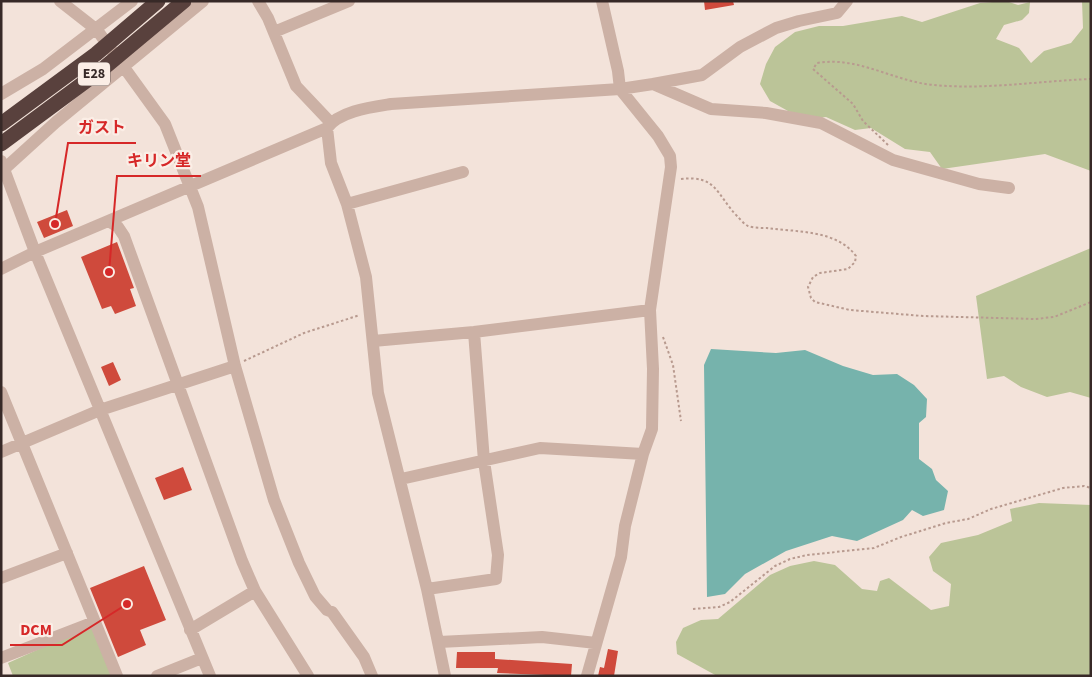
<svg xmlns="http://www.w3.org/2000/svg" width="1092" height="677" font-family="'Source Sans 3','Noto Sans JP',sans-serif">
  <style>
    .green { fill: #bbc498 }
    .water { fill: #76b3ac }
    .building { fill: #cf4a3c }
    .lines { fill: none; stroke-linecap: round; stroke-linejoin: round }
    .path { stroke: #b89a8f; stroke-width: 2; stroke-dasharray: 2.5 2.5; stroke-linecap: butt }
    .minor { stroke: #ccb1a5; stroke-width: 12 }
    .highway-bridge { stroke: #59413d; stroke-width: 15 }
    .labels { text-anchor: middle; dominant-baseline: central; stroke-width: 4.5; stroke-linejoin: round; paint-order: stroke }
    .shield { fill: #fbeee6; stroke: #726460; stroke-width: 1 }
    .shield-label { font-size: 14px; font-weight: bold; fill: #372927 }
    .leader { fill: none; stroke: #d62828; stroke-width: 2 }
    .callout-dot { fill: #d62828; stroke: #fbeee6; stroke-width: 2 }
    .callout-label { font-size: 16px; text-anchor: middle; font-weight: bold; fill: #d62828; stroke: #fbeee6; stroke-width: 4.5; stroke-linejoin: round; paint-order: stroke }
  </style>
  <rect width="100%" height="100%" fill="#f3e3da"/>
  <!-- green -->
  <path class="green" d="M1006 1 1018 5 1030 2 1029 13 1022 20 1004 25 996 39 1019 48 1031 63 1044 51 1071 43 1083 28 1082 1H1091V171L1045 154 942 169 930 152 905 149 871 128 855 130 826 117 808 119 788 111 770 101 760 84 766 64 775 47 795 32 819 26H843L902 16 922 22 980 3Z
    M1091 248V398L1070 392 1047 397 1021 387 1004 376 987 379 976 296Z
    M1039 503 1091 505V676H717L677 654 676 642 683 628 701 620 718 619 770 575 790 566 814 561 835 565 862 589 877 591 880 581 889 578 931 610 949 606 951 584 933 571 929 557 941 543 978 535 1012 521 1010 509Z
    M88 627 92 629 112 676H13L8 663Z"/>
  <!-- water -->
  <path class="water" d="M711 349 776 353 805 350 843 366 873 375 897 374 914 385 927 399 926 417 919 423V459L932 469 936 480 948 491 944 510 923 516 912 510 903 520 857 541 832 536 786 551 745 574 725 594 707 597 704 365Z"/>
  <!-- building -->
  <path class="building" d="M704 1H733L734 5 705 10Z
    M67 210 73 226 44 238 37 222Z
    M117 242 134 288 130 289 136 306 115 314 111 306 102 309 81 257Z
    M113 362 121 380 109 386 101 367Z
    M183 467 192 490 164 500 155 478Z
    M144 566 166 620 140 630 146 645 118 657 90 588Z
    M608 649 618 651 614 676H598L600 667 604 668Z
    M457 652H495V659L572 664 571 676 497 673 498 668H456Z"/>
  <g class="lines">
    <!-- path -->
    <path class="path" d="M888 145 863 121 853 104 813 69 817 63C858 56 893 81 933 85 986 90 1038 81 1091 79
      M681 179C717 175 716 194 737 216 740 219 744 224 748 226 753 228 762 228 767 228 797 232 837 230 856 256L855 262 848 269 820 273 813 277 808 287 811 298 815 302 850 310 923 316 1035 319 1054 317 1091 302
      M663 337 673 365 681 421
      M244 361 304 333 360 315
      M693 609 719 607 730 602 775 566 790 559 807 555 874 548 901 537 946 523 968 519 991 509 1063 488 1084 486 1091 488"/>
    <!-- minor -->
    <path class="minor" d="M60 1 97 30 165 124 198 207 235 366 274 500 299 563 315 596 327 610 332 612 364 657 372 676
      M258 1 268 18 296 86 331 123
      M274 32 349 1
      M653 84 702 75 740 47 776 28 799 21 837 13 847 1
      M1 94 43 69 132 1
      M327 128 331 163 347 204 366 277 378 393 427 589 445 676
      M1 161 35 252 210 676
      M1 172 56 122 203 1
      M347 204 463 172
      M110 222 118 227 124 236 242 561 255 591 308 676
      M1 269 35 252 327 128C339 111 372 107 391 104L620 89 653 84 711 109 766 113 821 123 893 160 979 184 1009 188
      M373 341 474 332 650 310
      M1 392 117 676
      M1 452 100 410 235 366
      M401 479 540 448 643 454
      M1 578 67 553
      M427 589 496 579 498 555 484 461 474 332
      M190 630 255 591
      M439 642 542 637 596 643
      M1 658 94 622
      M157 676 202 658
      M587 676 621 557 625 526 643 454 652 429 653 369 650 310 671 167 670 156 658 136 620 89 618 71 602 1"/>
    <!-- highway-bridge -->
    <path class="highway-bridge" d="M1 124 96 54 158 1
      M1 144 105 67 184 1"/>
  </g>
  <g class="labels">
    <!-- shield labels -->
    <rect class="shield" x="78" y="62.5" width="32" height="23" rx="4"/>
    <g class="shield-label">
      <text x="94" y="74">E28</text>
    </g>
  </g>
  <!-- callouts -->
  <path class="leader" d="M55 224L68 143H136M109 272L117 176H201M127 604L62 645H10"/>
  <g class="callout-dot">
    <circle cx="55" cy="224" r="5"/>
    <circle cx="109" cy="272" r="5"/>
    <circle cx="127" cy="604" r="5"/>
  </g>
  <g class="callout-label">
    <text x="102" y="133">ガスト</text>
    <text x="159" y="166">キリン堂</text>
    <text x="36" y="635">DCM</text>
  </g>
  <!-- border -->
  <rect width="1092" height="677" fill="none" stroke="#372927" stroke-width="5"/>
</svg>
